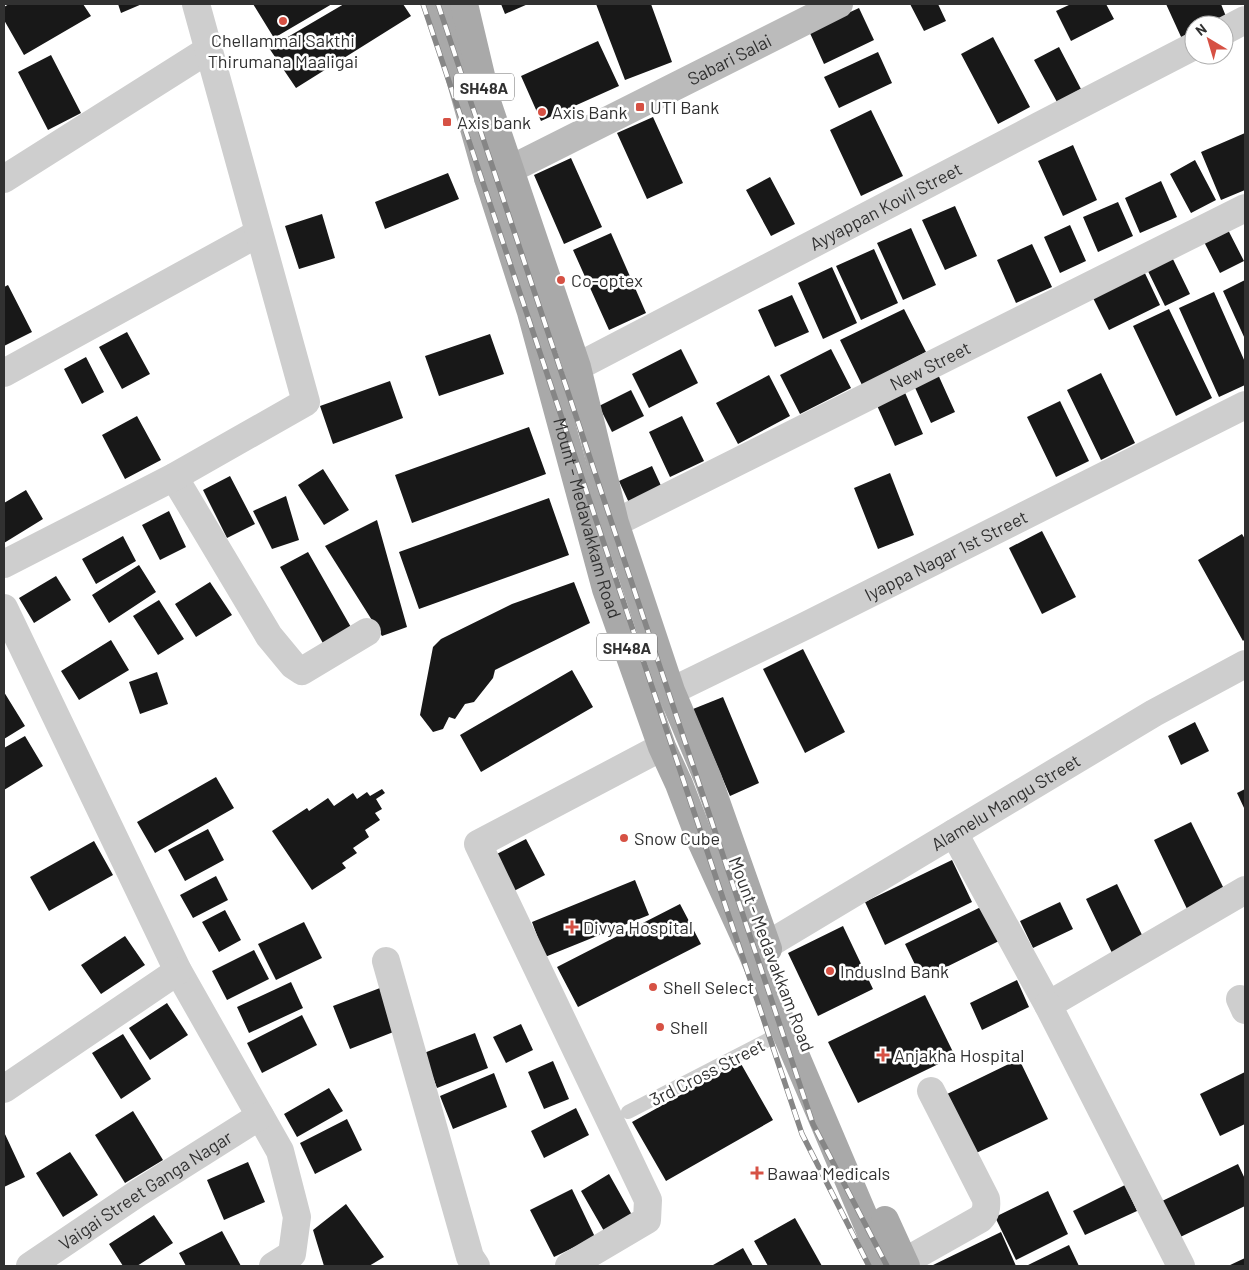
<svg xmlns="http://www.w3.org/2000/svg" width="1249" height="1270" font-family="Barlow,sans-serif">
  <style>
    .building { fill: #181818 }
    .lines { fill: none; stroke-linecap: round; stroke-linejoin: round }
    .lane { stroke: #cecece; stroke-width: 14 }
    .street { stroke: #cecece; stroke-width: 28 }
    .secondary { stroke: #bbb; stroke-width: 28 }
    .primary { stroke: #a9a9a9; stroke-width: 28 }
    .rail-casing { stroke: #868686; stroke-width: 5.5 }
    .rail { stroke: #fff; stroke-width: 4; stroke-dasharray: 11; stroke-linecap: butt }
    .poi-dot { fill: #d65144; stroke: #fff; stroke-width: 2 }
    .labels { text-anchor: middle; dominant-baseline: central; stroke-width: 5; stroke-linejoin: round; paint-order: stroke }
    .shield { fill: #fff; stroke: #6f6f6f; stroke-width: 1 }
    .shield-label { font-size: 16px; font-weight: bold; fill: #313131 }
    .poi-label { font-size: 18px; fill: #313131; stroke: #fff; text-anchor: start }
    .street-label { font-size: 18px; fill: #313131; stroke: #fff }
  </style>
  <rect width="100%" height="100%" fill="#fff"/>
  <!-- building -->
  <path class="building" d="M9 4H83L91 16 24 55 4 20V7Z
    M118 4H142L121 13Z
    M253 4H332L274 38Z
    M344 4H403L411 16 296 88 269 48Z
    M501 4H528L505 14Z
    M596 4H651L672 62 625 80Z
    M910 4H938L946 21 924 31Z
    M1071 4H1106L1114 19 1071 41 1056 11Z
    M1166 4H1221L1227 19 1213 25H1194V34L1182 39Z
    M859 8 874 40 824 64 809 31Z
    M993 37 1030 107 998 124 961 54Z
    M598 41 619 86 541 121 521 76Z
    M1059 47 1081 89 1057 102 1034 60Z
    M878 52 892 83 839 108 824 77Z
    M51 55 81 113 48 130 18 72Z
    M871 110 903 176 861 196 830 130Z
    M653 117 683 183 647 199 617 133Z
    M1245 133V190L1221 200 1201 152Z
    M1073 145 1097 200 1063 216 1038 161Z
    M571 158 602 227 564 244 534 175Z
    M1195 160 1216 200 1191 213 1170 174Z
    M448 173 459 199 385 229 375 202Z
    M770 177 795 224 771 236 746 190Z
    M1161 181 1177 217 1140 233 1125 198Z
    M1118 202 1133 236 1098 252 1083 217Z
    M955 206 977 256 945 270 922 220Z
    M322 214 335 258 299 269 285 226Z
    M1225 224 1244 261 1220 273 1201 236Z
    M1070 225 1086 261 1060 273 1044 237Z
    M911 228 936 285 903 300 877 243Z
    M611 233 646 313 609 330 573 250Z
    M1032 244 1052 287 1016 303 997 260Z
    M874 249 898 303 861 320 836 266Z
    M1169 251 1190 294 1165 306 1144 263Z
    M832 267 857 323 823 339 798 283Z
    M1142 267 1160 305 1109 330 1090 292Z
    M1245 280V339L1223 291Z
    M8 285 32 332 4 346V287Z
    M1214 292 1245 362V385L1219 397 1179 308Z
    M792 295 809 332 775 347 758 310Z
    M904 309 926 352 862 385 840 340Z
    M1169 309 1212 398 1176 416 1133 326Z
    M127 332 150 374 122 389 99 347Z
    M490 334 504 374 439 396 425 356Z
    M681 349 698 383 649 408 632 374Z
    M831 349 851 388 800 414 780 375Z
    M86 357 104 392 82 404 64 369Z
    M936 370 955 412 931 423 912 381Z
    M1101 373 1135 443 1101 460 1067 390Z
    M769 375 790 416 738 444 716 403Z
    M390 381 403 418 333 444 320 406Z
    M903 388 923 434 895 446 875 401Z
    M631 390 644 416 612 432 599 406Z
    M1060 401 1089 461 1056 477 1027 417Z
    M137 416 161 460 125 479 102 435Z
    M682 416 704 461 670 477 649 432Z
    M529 427 546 474 412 523 395 475Z
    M652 466 663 490 630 505 619 481Z
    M323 469 349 510 324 525 298 485Z
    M890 473 914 535 878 549 854 488Z
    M230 476 255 524 227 538 203 490Z
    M26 490 43 519 4 543V503Z
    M286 496 299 540 272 549 253 511Z
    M549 498 569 555 419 609 399 552Z
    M169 511 186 547 160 560 142 525Z
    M377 520 407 627 382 636 325 546Z
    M1042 531 1076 597 1042 614 1009 548Z
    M1242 534 1245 539V639L1243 641 1198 560Z
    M123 536 136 561 96 584 82 559Z
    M308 552 352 629 324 645 280 567Z
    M139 565 156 592 109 623 92 595Z
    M56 576 71 600 34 623 19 598Z
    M210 582 232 615 196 637 175 604Z
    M574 582 590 623 495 670 493 678 474 702 465 704 455 719 449 717 443 729 433 732 420 715 433 647 441 639 512 604Z
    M159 600 184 639 158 655 133 616Z
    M111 640 129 670 79 700 61 671Z
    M803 649 845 732 805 753 763 669Z
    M572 670 593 707 481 772 460 735Z
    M157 672 168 704 140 714 129 682Z
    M4 692 25 726 4 739Z
    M723 697 759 783 730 796 693 709Z
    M1195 722 1209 751 1181 765 1168 736Z
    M25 736 43 766 4 790V748Z
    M216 777 234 808 155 853 137 822Z
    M382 789 385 793 376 799 382 809 375 813 380 820 365 830 369 837 353 848 357 853 342 863 346 868 312 890 272 831 307 808 309 811 328 798 334 806 353 793 357 799 367 792 370 796Z
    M1245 789V810L1237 793Z
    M1191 822 1226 893 1188 911 1154 840Z
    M208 829 224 860 185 881 168 850Z
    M526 839 545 875 510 893 491 857Z
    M94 841 113 875 49 911 30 877Z
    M952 860 972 902 885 945 865 902Z
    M216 876 228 900 193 918 180 895Z
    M635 880 649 915 545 957 532 922Z
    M1117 884 1144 939 1113 955 1086 899Z
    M1060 902 1073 929 1033 948 1020 921Z
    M680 904 701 944 578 1007 557 967Z
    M985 905 1001 940 922 979 905 944Z
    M225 910 241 940 219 952 202 922Z
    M304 922 322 958 276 980 258 944Z
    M843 926 873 989 818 1016 788 953Z
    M125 936 145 965 101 994 81 965Z
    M254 950 269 979 227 1000 212 971Z
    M1017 980 1029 1007 982 1030 970 1003Z
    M291 982 303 1008 249 1033 237 1007Z
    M380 988 396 1031 350 1049 333 1006Z
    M925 995 955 1056 858 1103 828 1042Z
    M167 1003 188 1035 150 1060 129 1028Z
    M302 1015 317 1045 262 1073 247 1043Z
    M521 1024 533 1050 506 1063 493 1037Z
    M475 1033 488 1068 437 1088 424 1053Z
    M123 1034 151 1079 121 1099 92 1053Z
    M1019 1059 1048 1119 972 1155 943 1096Z
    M553 1061 569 1099 544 1109 528 1072Z
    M740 1062 773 1120 666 1181 632 1122Z
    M1245 1072V1124L1220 1136 1200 1094Z
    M494 1073 507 1107 453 1129 440 1096Z
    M329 1088 343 1111 297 1137 284 1114Z
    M576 1108 589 1135 544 1158 531 1131Z
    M133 1111 163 1160 125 1183 95 1135Z
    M347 1119 362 1150 315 1174 300 1143Z
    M4 1132 25 1177 4 1187Z
    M70 1152 98 1195 63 1217 36 1173Z
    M248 1162 265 1202 224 1220 207 1180Z
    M1238 1164 1245 1179V1206L1174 1240 1156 1204Z
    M609 1174 632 1215 604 1231 581 1191Z
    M1125 1185 1137 1211 1085 1235 1073 1211Z
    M572 1189 595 1237 554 1257 530 1210Z
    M1048 1191 1068 1234 1016 1260 995 1217Z
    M346 1204 384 1257 369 1266H324L313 1230Z
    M154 1215 173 1243 137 1266H123L109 1244Z
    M795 1218 822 1266H768L754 1241Z
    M222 1231 241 1266H186L179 1253Z
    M1001 1232 1016 1266H931Z
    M1069 1245 1079 1266H1026Z
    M743 1248 753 1266H714L713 1265Z
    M1245 1258V1266H1228Z"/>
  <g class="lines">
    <!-- lane -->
    <path class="lane" d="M628 1112 785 1031"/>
    <!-- street -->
    <g class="street">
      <path d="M1224 31 1245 20"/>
      <path d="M4 179 208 50"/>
      <path id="s1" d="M577 367 1039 126 1194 46"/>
      <path d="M4 373 259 233"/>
      <path d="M174 477 269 636 293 665 302 671 367 632"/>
      <path id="s2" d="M615 523 1245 208"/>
      <path d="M4 564 174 477 306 402 196 4"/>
      <path d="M4 608 178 971 280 1151 297 1217 292 1254 273 1266"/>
      <path id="s3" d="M649 702 805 626 1245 405"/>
      <path d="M954 833 1048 1005 1245 890"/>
      <path id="s4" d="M767 945 1154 713 1245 664"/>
      <path d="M386 961 470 1257 476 1266"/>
      <path d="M1240 999 1245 1010"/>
      <path d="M1048 1005 1181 1266"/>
      <path d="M4 1089 178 971"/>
      <path d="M904 1262 980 1219C986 1213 987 1208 986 1199L931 1091"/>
      <path id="s5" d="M30 1266 138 1193 260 1116"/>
      <path d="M569 1266 647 1220 648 1200 478 844 662 747"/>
    </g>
    <!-- secondary -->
    <path class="secondary" id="s6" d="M488 178 511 169 839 4"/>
    <!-- primary -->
    <g class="primary">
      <path id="s7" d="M439 4 488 178 531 312 606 589 662 747 679 784 700 839 752 953 885 1266"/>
      <path d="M464 4 488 105 577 367 615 523 671 691 708 779 768 949"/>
      <path d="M885 1220 906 1266"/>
    </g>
    <!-- rail casing -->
    <g class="rail-casing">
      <path id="rail" d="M423 4 802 1134 869 1266
        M438 4 813 1124 887 1266"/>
    </g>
    <!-- rail -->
    <use href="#rail" class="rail"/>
  </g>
  <!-- markers -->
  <g class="poi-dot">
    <circle cx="283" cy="21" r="5"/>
    <rect x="635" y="102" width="10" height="10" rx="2.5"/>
    <circle cx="542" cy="112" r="5"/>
    <rect x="442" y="117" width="10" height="10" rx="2.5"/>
    <circle cx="561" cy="280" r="5"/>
    <circle cx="624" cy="838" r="5"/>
    <path d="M569.5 919.5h5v5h5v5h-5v5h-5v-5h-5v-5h5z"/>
    <circle cx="830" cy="971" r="5"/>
    <circle cx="653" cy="987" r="5"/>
    <circle cx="660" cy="1027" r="5"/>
    <path d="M880.5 1047.5h5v5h5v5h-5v5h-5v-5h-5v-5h5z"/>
    <path d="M754.5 1165.5h5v5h5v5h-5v5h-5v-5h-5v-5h5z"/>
  </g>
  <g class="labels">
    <!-- shield labels -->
    <g class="shield">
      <rect x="454" y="73.5" width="60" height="27" rx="4"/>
      <rect x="597" y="633.5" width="60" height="27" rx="4"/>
    </g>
    <g class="shield-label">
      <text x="484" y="87">SH48A</text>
      <text x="627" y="647">SH48A</text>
    </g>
    <!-- poi labels -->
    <g class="poi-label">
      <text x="283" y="40" text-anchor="middle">Chellammal Sakthi<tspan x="283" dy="21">Thirumana Maaligai</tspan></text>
      <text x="650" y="107">UTI Bank</text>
      <text x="552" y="112">Axis Bank</text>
      <text x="457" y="122">Axis bank</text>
      <text x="571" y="280">Co-optex</text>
      <text x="634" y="838">Snow Cube</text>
      <text x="583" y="927">Divya Hospital</text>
      <text x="840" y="971">IndusInd Bank</text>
      <text x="663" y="987">Shell Select</text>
      <text x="670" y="1027">Shell</text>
      <text x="894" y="1055">Anjakha Hospital</text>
      <text x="767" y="1173">Bawaa Medicals</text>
    </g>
    <!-- street labels -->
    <g class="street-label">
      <text stroke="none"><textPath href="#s6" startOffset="269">Sabari Salai</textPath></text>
      <text stroke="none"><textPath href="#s1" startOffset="348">Ayyappan Kovil Street</textPath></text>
      <text stroke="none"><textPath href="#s2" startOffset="352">New Street</textPath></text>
      <text stroke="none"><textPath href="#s7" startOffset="535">Mount - Medavakkam Road</textPath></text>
      <text stroke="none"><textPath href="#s3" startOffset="331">Iyappa Nagar 1st Street</textPath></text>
      <text stroke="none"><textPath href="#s4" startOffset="278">Alamelu Mangu Street</textPath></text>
      <text transform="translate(772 954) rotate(69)">Mount - Medavakkam Road</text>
      <text transform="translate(707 1072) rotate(-27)">3rd Cross Street</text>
      <text stroke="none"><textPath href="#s5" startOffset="138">Vaigai Street Ganga Nagar</textPath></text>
    </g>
  </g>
  <!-- border -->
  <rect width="1249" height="1270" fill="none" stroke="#313131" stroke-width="10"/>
  <!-- north arrow -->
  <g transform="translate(1209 40) rotate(322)"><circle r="24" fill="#ffffff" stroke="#adadad"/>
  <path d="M0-4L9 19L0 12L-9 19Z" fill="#d65144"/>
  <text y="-8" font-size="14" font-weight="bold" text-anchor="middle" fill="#313131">N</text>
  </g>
</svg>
